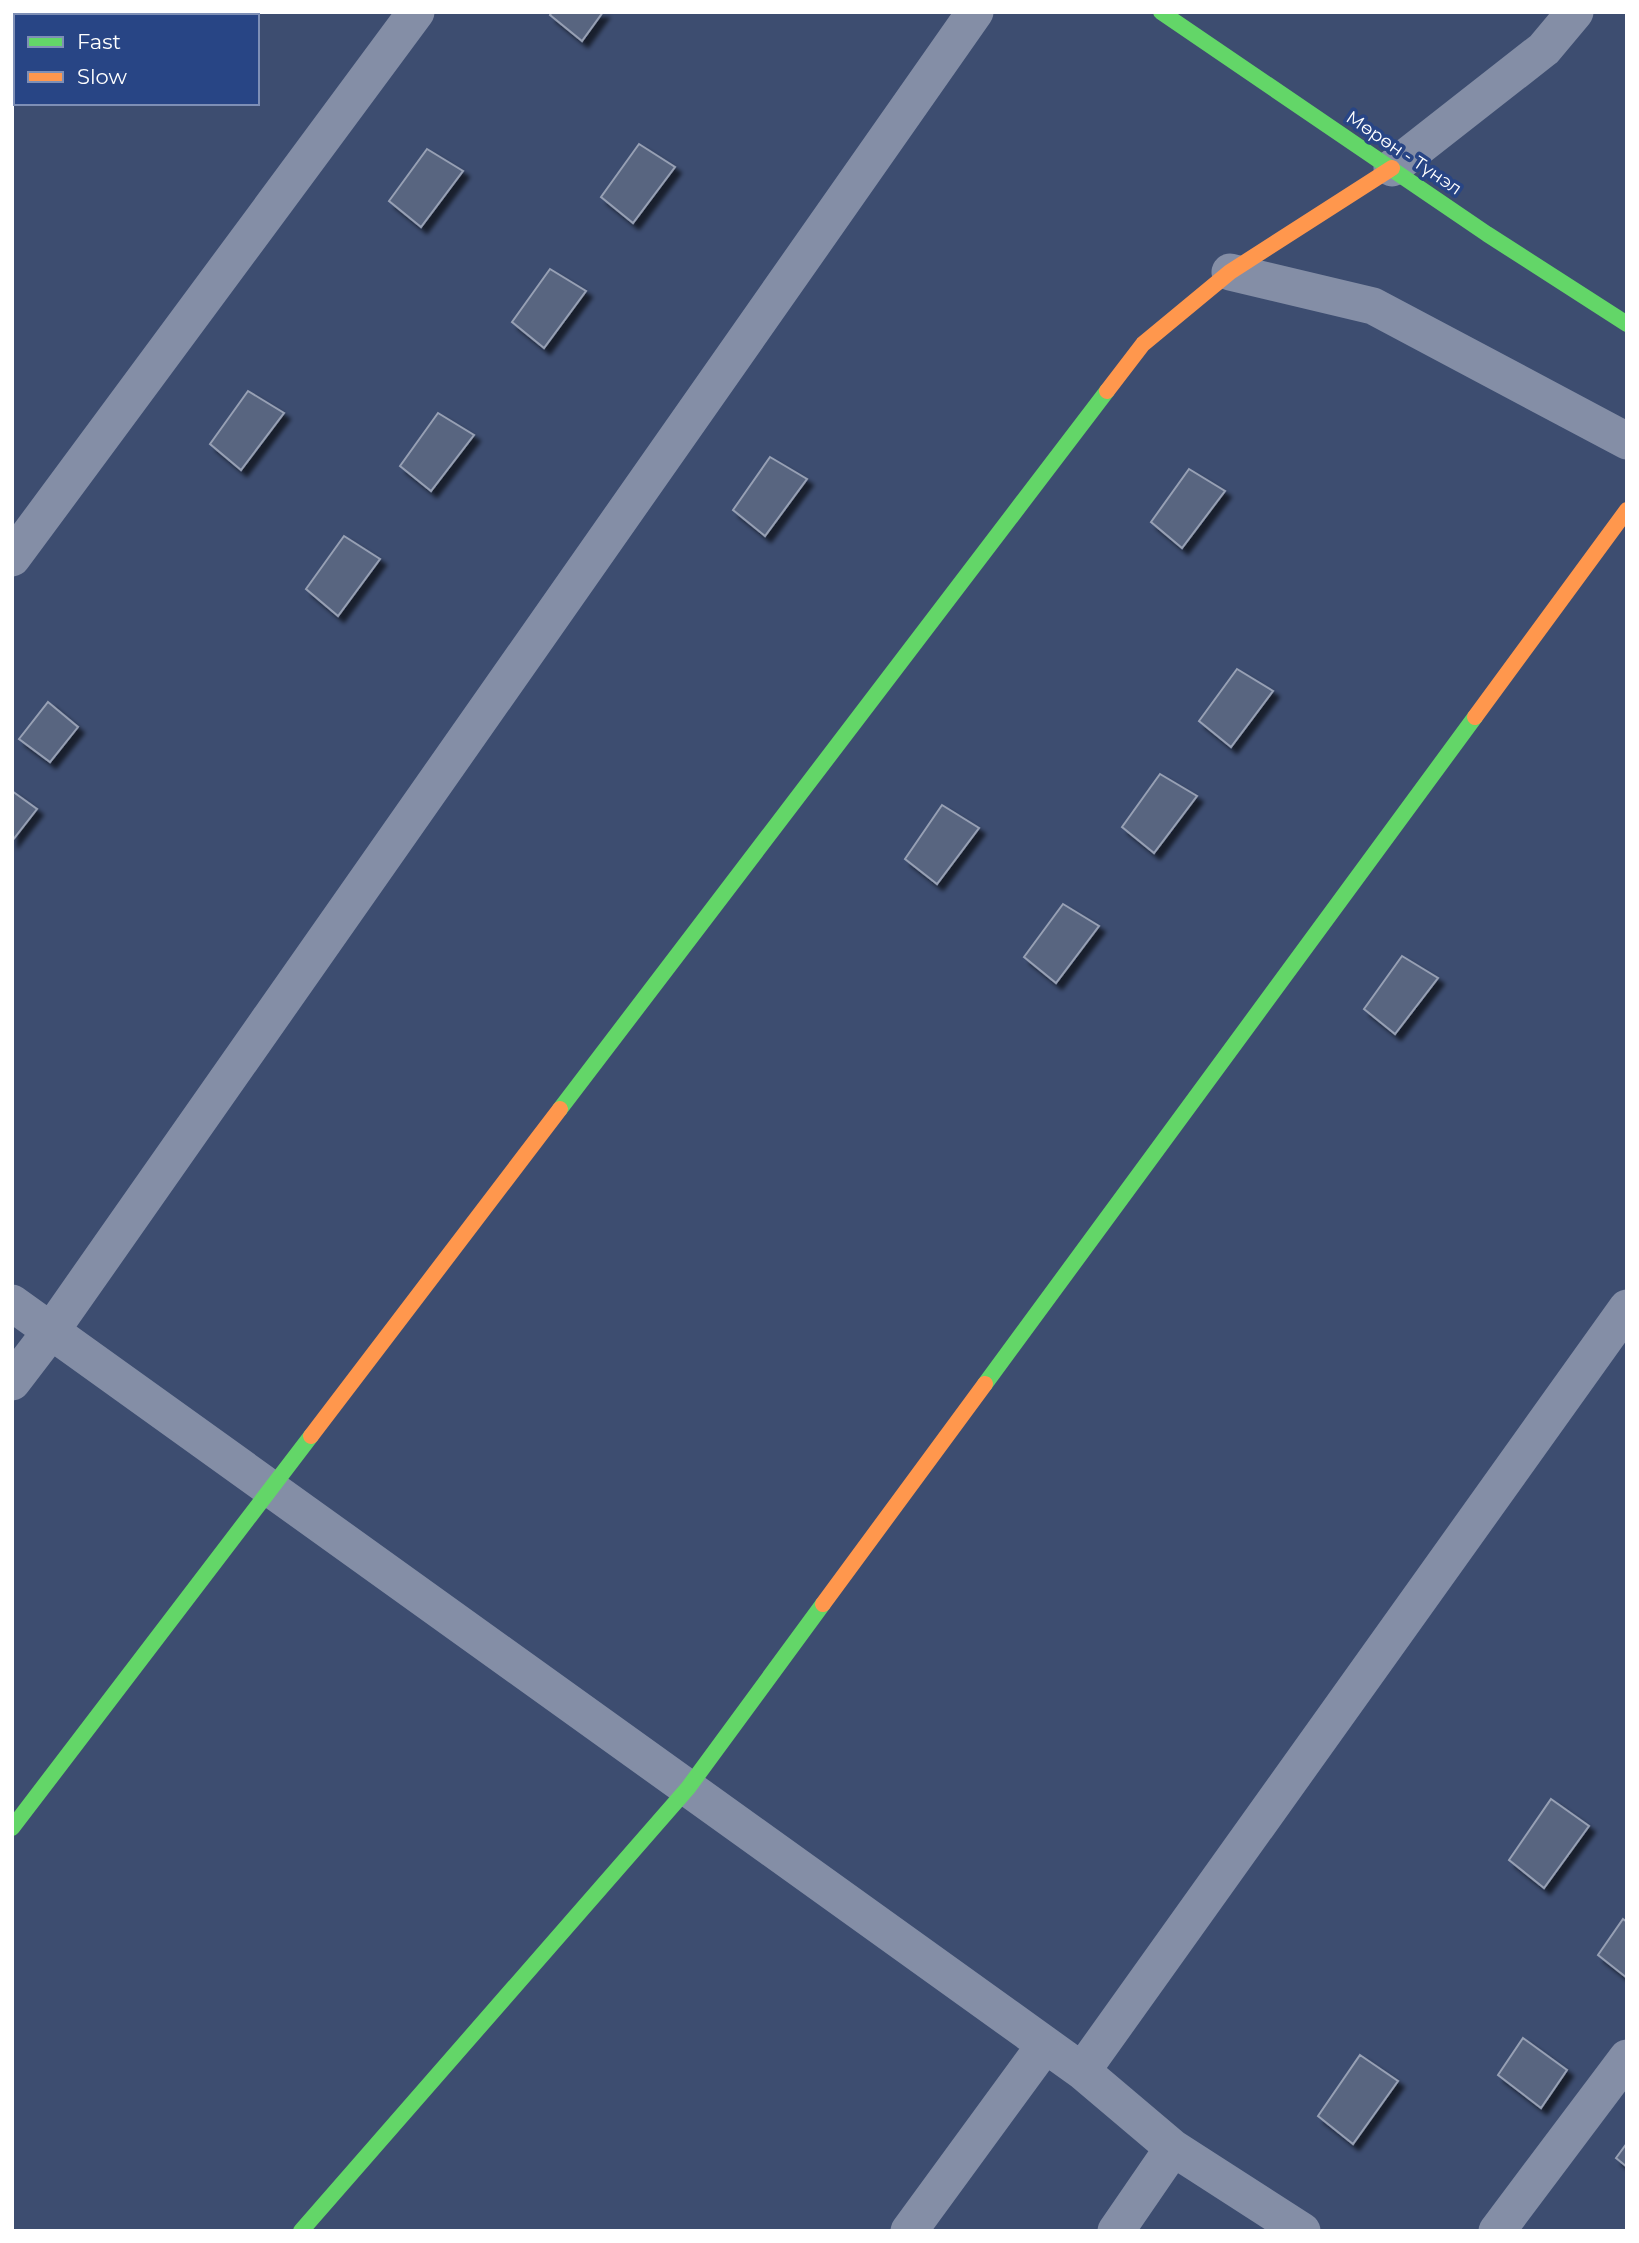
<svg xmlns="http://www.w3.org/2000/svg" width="1639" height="2243" font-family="Montserrat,sans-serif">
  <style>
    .building { fill: #586580; stroke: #97a0b4; stroke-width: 2; filter: url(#shadow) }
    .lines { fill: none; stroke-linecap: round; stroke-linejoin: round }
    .street { stroke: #848ea6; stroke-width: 37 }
    .fast { stroke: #63d668; stroke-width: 16 }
    .slow { stroke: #ff974d; stroke-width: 16 }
    .labels { text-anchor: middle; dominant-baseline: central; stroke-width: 7; stroke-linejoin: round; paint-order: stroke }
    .street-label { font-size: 18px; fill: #fff; stroke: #284585 }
  </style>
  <defs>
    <filter id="shadow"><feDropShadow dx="6" dy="6" stdDeviation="2" flood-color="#0009"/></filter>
  </defs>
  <rect width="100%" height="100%" fill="#3d4d70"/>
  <!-- building -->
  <path class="building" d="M201 12H243L242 16H202Z
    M552 12H603L582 41 550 15Z
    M639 144 675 167 633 223 601 197Z
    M427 149 463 171 421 227 389 201Z
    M550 269 586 291 544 348 512 322Z
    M248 391 284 413 241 470 210 444Z
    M438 413 474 435 431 491 400 466Z
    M770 457 807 479 765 536 733 510Z
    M1189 469 1225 491 1182 548 1151 522Z
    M344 536 380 559 338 616 306 589Z
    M1237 669 1273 691 1231 747 1199 721Z
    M48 702 78 727 50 762 19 739Z
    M1160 774 1197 796 1154 853 1122 827Z
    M12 791 37 809 12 841Z
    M942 805 979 828 937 884 905 859Z
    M1063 904 1099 926 1056 983 1024 957Z
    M1402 956 1438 978 1395 1034 1364 1009Z
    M1551 1799 1589 1826 1544 1888 1509 1860Z
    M1623 1919 1627 1922V1978L1598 1955Z
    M1523 2038 1567 2070 1541 2108 1498 2075Z
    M1360 2055 1398 2081 1353 2144 1318 2116Z
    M1627 2143V2167L1616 2158Z"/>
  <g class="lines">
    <!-- street -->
    <path class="street" d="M1392 168 1544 49 1575 12
      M1230 272 1373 306 1627 441
      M12 558 416 12
      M12 1303 1082 2071 1173 2148 1302 2231
      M12 1382 51 1331 975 12
      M1082 2071 1627 1308
      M909 2231 1045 2045
      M1116 2231 1173 2148
      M1497 2231 1627 2058"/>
    <!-- fast -->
    <path class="fast" d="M1161 12 1487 234 1627 324
      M560 1109 1107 391
      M985 1384 1475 717
      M12 1828 311 1436
      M301 2231 688 1788 823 1604"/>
    <!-- slow -->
    <path class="slow" d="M1107 391 1143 344 1230 272 1392 168
      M1475 717 1627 510
      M311 1436 560 1109
      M823 1604 985 1384"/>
  </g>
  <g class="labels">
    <!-- street labels -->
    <g class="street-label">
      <text transform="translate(1404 153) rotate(34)">Мөрөн - Түнэл</text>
    </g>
  </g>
  <!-- border -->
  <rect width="1639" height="2243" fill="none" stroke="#ffffff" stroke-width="28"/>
  <!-- legend -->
  <rect x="14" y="14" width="245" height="91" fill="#284585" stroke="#7e8fb6" stroke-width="2"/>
  <rect x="28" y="37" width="35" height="10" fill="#63d668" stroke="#7e8fb6" stroke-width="2"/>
  <text x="77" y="49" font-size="21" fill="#ffffff">Fast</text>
  <rect x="28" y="72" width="35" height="10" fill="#ff974d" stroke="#7e8fb6" stroke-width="2"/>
  <text x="77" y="84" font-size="21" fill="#ffffff">Slow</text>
</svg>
